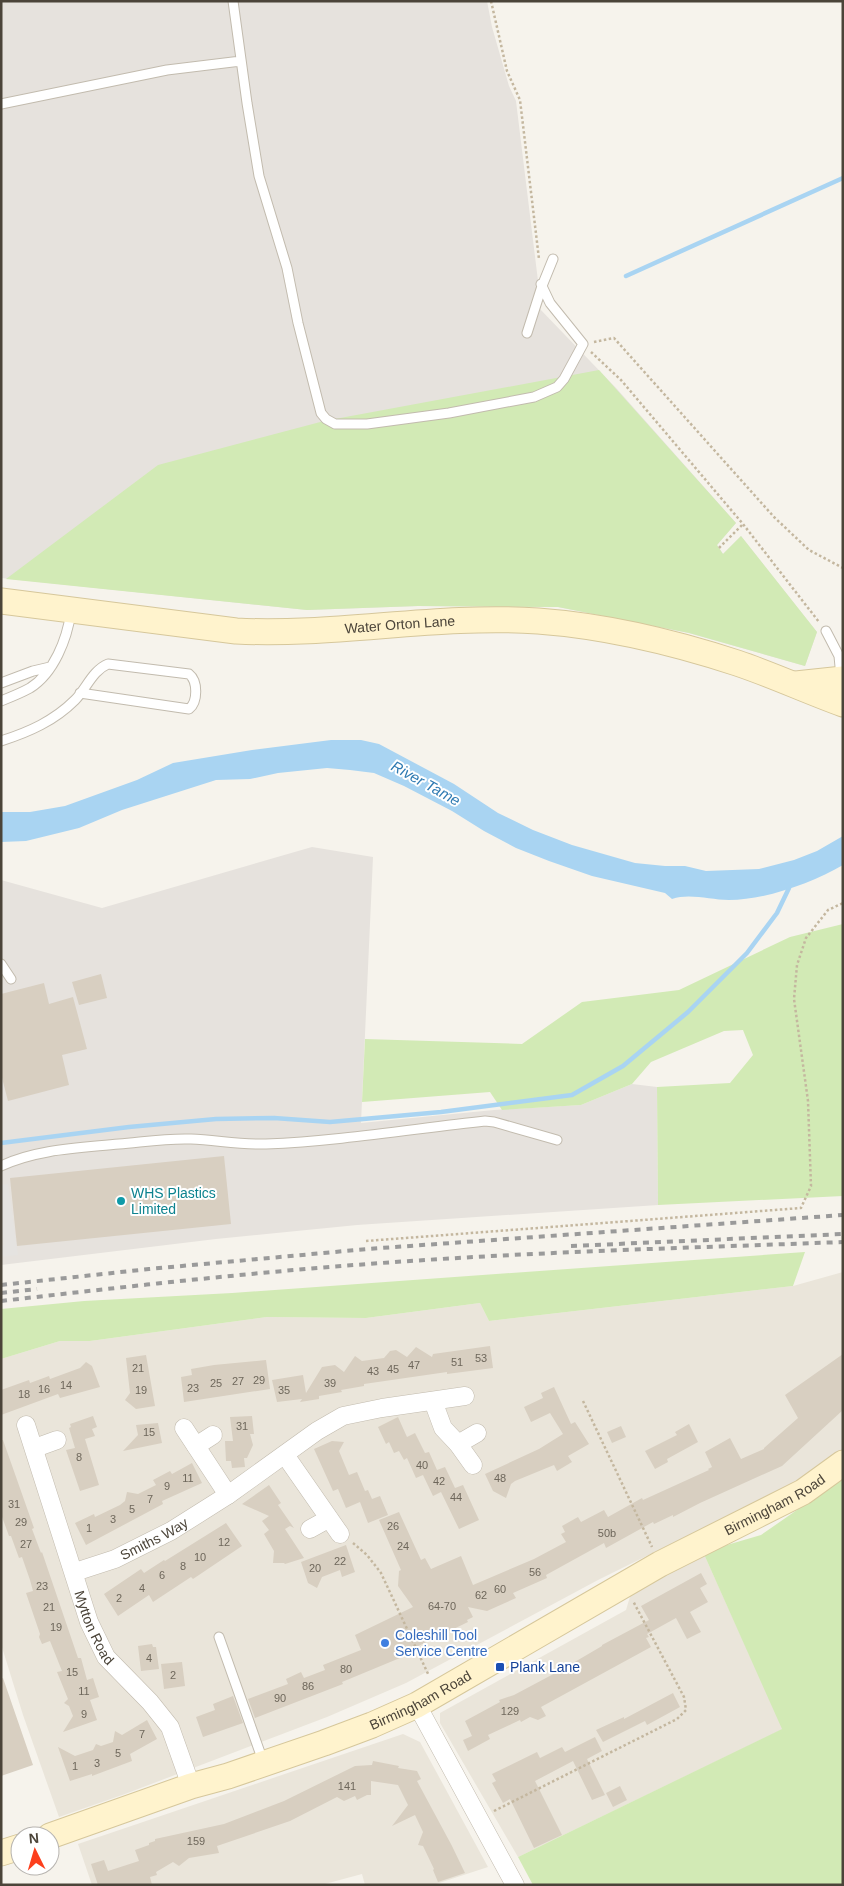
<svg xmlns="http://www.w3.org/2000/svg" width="844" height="1886" font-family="Helvetica,sans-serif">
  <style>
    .residential { fill: #eae5da }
    .industrial { fill: #e6e2dd }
    .green { fill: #d2eab5 }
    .parking { fill: #e5e3e0 }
    .water { fill: #a9d4f2 }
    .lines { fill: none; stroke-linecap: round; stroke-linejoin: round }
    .stream { stroke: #a9d4f2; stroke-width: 4.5 }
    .building { fill: #d8cfc1 }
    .lane-casing { stroke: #c2bbae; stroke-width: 11 }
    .street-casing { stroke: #c2bbae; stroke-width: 19 }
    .secondary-casing { stroke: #d6c79b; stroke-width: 27 }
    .path { stroke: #c4b79f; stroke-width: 2.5; stroke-dasharray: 2.5 2.5; stroke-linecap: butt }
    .lane { stroke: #fff; stroke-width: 9 }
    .street { stroke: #fff; stroke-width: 18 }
    .secondary { stroke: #fff3cd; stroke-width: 25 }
    .rail { stroke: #9a9a9a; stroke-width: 4; stroke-dasharray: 6 6; stroke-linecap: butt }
    .culture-dot { fill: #0f9aa8; stroke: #fff; stroke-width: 2 }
    .shop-dot { fill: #3f7fe0; stroke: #fff; stroke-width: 2 }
    .transit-dot { fill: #1a4fb4; stroke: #fff; stroke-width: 2 }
    .labels { text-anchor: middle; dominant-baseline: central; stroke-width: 4; stroke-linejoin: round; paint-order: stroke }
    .number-label { font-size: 11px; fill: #6e675b }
    .street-label { font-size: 14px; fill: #4b4439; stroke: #fff }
    .culture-label { font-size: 14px; fill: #0d838f; stroke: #fff; text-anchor: start }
    .shop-label { font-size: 14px; fill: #366cbe; stroke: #fff; text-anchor: start }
    .transit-label { font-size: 14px; fill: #164399; stroke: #fff; text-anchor: start }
    .water-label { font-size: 15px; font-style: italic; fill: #2e7ab2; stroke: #fff }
  </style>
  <rect width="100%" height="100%" fill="#f6f3ec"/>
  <!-- residential -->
  <path class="residential" d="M843 1272V1449L810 1475 598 1580 406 1683 327 1717 125 1794 59 1817 23 1715 1 1644V1359L60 1341H90L267 1317 366 1318 480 1303 489 1321 793 1286Z
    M703 1552 783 1729 518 1857 440 1723V1713L626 1610 632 1590Z
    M403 1734 420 1742 488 1867 433 1885H365L362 1874 321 1885H92L78 1844Z"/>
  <!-- industrial -->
  <path class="industrial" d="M1 1H487L492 27 509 86 516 101 538 281 534 298 530 336 539 308 617 389 736 523 717 545 723 554 741 536 817 632 805 666 689 633 558 607 418 606 307 610 1 578Z
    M312 847 373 857 361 1123 494 1110 581 1105 632 1084 657 1087 658 1205 357 1225 216 1239 1 1265V880L102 908Z"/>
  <!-- green -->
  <path class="green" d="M599 370 736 523 717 545 723 554 741 536 817 632 805 666 689 633 558 607 418 606 307 610 6 579 158 465 324 421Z
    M843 924V1196L658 1205 657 1087 730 1083 753 1055 743 1030 724 1031 651 1062 632 1084 581 1105 502 1110 490 1092 362 1102 365 1039 522 1044 582 1002 679 990 790 937Z
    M805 1252 793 1286 489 1321 480 1303 366 1318 267 1317 90 1341H60L1 1359V1309L84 1301 232 1293Z
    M843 1478V1885H533L518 1857 782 1729 703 1552 761 1535Z"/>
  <!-- parking -->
  <path class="parking" d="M8 1184 18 1255 1 1257V1246L4 1245 1 1225V1185Z"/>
  <!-- water -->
  <path class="water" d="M331 740H361L379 744 454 784 498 813 533 830 572 845 635 863 665 866H685L706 871 759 869 794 860 817 851 843 836V865C812 883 765 900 729 900 710 900 690 893 672 899L665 893 592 876 549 861 516 848 484 831 452 811 404 786 374 773 350 770 327 768 278 773 250 779 216 780 122 810 79 828 26 841 1 842V812H30L65 806 137 780 173 763 252 750Z"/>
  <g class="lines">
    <!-- stream -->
    <path class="stream" d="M626 276 843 178
      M1 1143 129 1127 216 1119 274 1118 330 1122 441 1112 572 1095 623 1066 688 1012 747 953 777 913 789 888"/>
  </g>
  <!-- building -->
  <path class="building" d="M101 974 107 998 79 1005 72 982Z
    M44 983 49 1004 73 997 87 1049 62 1055 69 1085 8 1101 1 1074V994Z
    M224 1156 231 1224 17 1246 10 1178Z
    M490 1346 493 1368 447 1374V1372L364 1384V1386L341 1390 342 1392 319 1396V1399L300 1402 302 1399 277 1402 272 1380 303 1375 306 1393 322 1367 335 1365 344 1372 355 1356 362 1361 384 1358 390 1351 396 1350 407 1357 416 1347 432 1357 433 1354Z
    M843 1354V1410L782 1466 700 1503 673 1517V1515L654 1524 653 1522 606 1548 604 1543 546 1575 547 1578 513 1593 516 1598 487 1611 468 1607 473 1617 467 1620 468 1622 410 1650 412 1653 342 1682 343 1684 255 1718 248 1699 288 1684 286 1679 301 1672 304 1678 325 1670 323 1665 361 1650 355 1635 413 1607 398 1586 399 1571 401 1570 379 1520 399 1512 421 1560 425 1558 431 1569 461 1556 473 1585 534 1559 566 1542 561 1534 565 1532 562 1526 578 1517 581 1522 604 1510 608 1517 642 1498 643 1500 709 1470 708 1469 712 1467 705 1452 730 1438 741 1459 764 1449V1448L798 1418 785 1395Z
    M146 1355 155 1406 136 1409 125 1400 130 1393 126 1358Z
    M266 1360 270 1389 184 1402 181 1377 192 1375 191 1369 214 1365Z
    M86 1362 92 1366 100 1387 60 1398 58 1394 1 1415V1390L29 1380 30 1383 49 1376 50 1379 80 1368Z
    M554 1387 571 1424 575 1422 589 1444 568 1456 572 1462 557 1471 554 1465 515 1481 511 1484 506 1498 493 1491 485 1474 539 1449 563 1434 550 1413 531 1422 524 1407 543 1398 541 1393Z
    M93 1416 97 1427 92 1429 95 1436 85 1439 99 1485 80 1491 66 1450 75 1448 69 1428 71 1427 70 1424Z
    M252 1416 254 1434H250L253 1445 247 1458H244L245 1467 232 1468 231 1461H226L225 1441H233L230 1417Z
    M398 1417 407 1437 415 1433 425 1453 429 1452 437 1470 445 1467 455 1488 463 1485 479 1520 459 1529 441 1492 433 1496 423 1475 416 1478 407 1458 404 1460 399 1451 394 1453 389 1442 386 1444 378 1427Z
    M158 1423 162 1443 123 1451 138 1435 136 1425Z
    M689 1424 698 1442 667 1459 668 1462 655 1469 645 1451 677 1435 675 1432Z
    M621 1426 626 1437 612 1443 607 1432Z
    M1 1440H3L34 1528 32 1529 41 1553 42 1552 78 1658H81L87 1680 93 1678 99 1697 90 1700 97 1720 63 1732 73 1716 69 1706 64 1703 68 1699 57 1672 62 1671 50 1641 42 1644 39 1637 40 1634 26 1593 33 1591 30 1580 22 1557 19 1558 11 1536H9L1 1514Z
    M332 1441 344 1442 339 1451 349 1475 357 1472 365 1491 368 1490 372 1499 380 1496 388 1515 368 1523 360 1502 346 1508 338 1489 333 1491 314 1449Z
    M192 1463 202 1483 162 1501 163 1504 86 1545 75 1523 94 1514 95 1517 120 1505 125 1501 127 1492 138 1494 156 1485 153 1480 170 1471 172 1474Z
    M269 1485 281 1503 278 1505 294 1528 290 1526 285 1529 304 1558 285 1564 284 1563H273L274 1551 264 1534 269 1530 262 1521 269 1516 242 1504Z
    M226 1523 242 1546 193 1579 191 1577 153 1602 149 1595 118 1616 104 1594 141 1569 144 1573 164 1560 165 1561Z
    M346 1545 355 1572 342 1577 340 1570 322 1577 317 1588 308 1583 301 1562Z
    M701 1573 707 1584 700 1588 708 1602 690 1612 701 1632 687 1639 676 1618 647 1634 649 1637 646 1638 651 1647 541 1707 546 1716 538 1720 530 1717 521 1722 520 1720 488 1735 490 1739 468 1751 463 1740 472 1736 465 1721 500 1702 499 1700 514 1695 561 1670 602 1646V1645L649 1620 641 1606Z
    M152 1644 153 1647H156L159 1669 141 1671 138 1646Z
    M182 1662 185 1686 164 1689 161 1664Z
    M3 1678 33 1765 1 1776V1679Z
    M673 1693 680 1707 647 1725 645 1721 603 1742 596 1730 624 1717V1719Z
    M233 1696 243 1723 203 1737 196 1717 215 1710 213 1704Z
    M147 1720 157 1739 130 1754 132 1761 92 1776V1774L70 1781 58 1747 75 1756 93 1750 96 1744 101 1746 113 1742 115 1731 122 1735Z
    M595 1737 602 1751 587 1759 605 1795 592 1800 573 1761 535 1781 562 1835 534 1848 510 1799 503 1803 492 1783 496 1781 492 1774 537 1752 540 1758 562 1747 565 1752Z
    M373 1761 399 1766 398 1768 417 1771 421 1779 417 1781 452 1846 465 1873 438 1882 433 1870 434 1869 423 1846 418 1845 423 1832 415 1815 392 1826 408 1805 398 1785 371 1781V1795H367L357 1800 355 1796 344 1801 337 1797 290 1821 217 1846 219 1853 189 1858 179 1866 173 1862 156 1872 157 1875 150 1877 152 1885H98L91 1864 104 1860 108 1871 139 1861 135 1850 149 1845V1843L155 1841V1839L224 1824 284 1801 355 1766 372 1765Z
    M620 1786 627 1800 613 1807 606 1793Z"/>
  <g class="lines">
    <!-- lane casing -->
    <g class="lane-casing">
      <path id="lane" d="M233 1 247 103 259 176 287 268 298 323 321 413 326 419 335 424H367L449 413 534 397 557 387 564 379 583 344 550 303 541 284
        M1 104 167 70 241 61
        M527 333 542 286 553 259
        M826 631 839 656 841 677
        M1 683 33 671 50 667
        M1 701C11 697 21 693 30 688 54 673 67 639 71 612
        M1 741C29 732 54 721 75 700 86 689 93 670 108 664L189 674C198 681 198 702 189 709L80 693
        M1 964 11 979
        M1 1166C37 1149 80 1148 119 1144 143 1142 167 1138 191 1139 216 1140 241 1145 266 1144 339 1141 412 1129 485 1121L494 1122 557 1140
        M219 1637 263 1761"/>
    </g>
    <!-- street casing -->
    <g class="street-casing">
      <g id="street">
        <path d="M433 1401 443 1428 458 1444 473 1465"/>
        <path id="s1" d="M26 1425 89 1622 106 1657 150 1702 170 1727 191 1786"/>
        <path d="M184 1428 228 1495"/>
        <path d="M458 1444 477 1433"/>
        <path d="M196 1446 213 1435"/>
        <path d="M35 1448 57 1440"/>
        <path d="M285 1455 340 1534"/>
        <path d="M310 1529 328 1519"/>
        <path id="s2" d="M75 1572 115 1559 171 1531 228 1495 317 1431 343 1416 382 1408 465 1396"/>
        <path d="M417 1705 515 1885"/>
      </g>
    </g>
    <!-- secondary casing -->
    <g class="secondary-casing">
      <g id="secondary">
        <path id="s3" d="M1 601 236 631C337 636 437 614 538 621 605 626 673 642 737 663 773 675 807 691 843 704"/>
        <path d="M796 684 843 679"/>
        <path id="s4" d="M50 1836 191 1786 228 1776 324 1743 372 1725 417 1705 660 1564 803 1492 843 1463"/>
        <path d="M1 1853 20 1847"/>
      </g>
    </g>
    <!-- path -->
    <path class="path" d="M491 1 507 71 520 100 539 259
      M594 342 614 338 774 517 809 550 843 568
      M591 352 621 380 743 524 819 622
      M719 548 743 524
      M366 1241 801 1208 811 1186 808 1101 794 999 797 965 806 938 828 910 843 903
      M583 1401 652 1547
      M353 1543 367 1555 381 1573 429 1676
      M494 1811 677 1719 686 1710 684 1697 633 1601"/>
    <!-- lane -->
    <use href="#lane" class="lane"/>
    <!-- street -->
    <use href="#street" class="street"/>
    <!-- secondary -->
    <use href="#secondary" class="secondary"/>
    <!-- rail -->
    <path class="rail" d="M571 1246 843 1234
      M1 1285 149 1269 367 1249 843 1215
      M1 1293 37 1289
      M1 1301C123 1287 246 1273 368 1264 526 1252 685 1248 843 1242"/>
  </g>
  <!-- markers -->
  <circle class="culture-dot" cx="121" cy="1201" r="5"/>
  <circle class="shop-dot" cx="385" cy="1643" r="5"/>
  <rect class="transit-dot" x="495" y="1662" width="10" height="10" rx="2.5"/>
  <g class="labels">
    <!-- number labels -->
    <g class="number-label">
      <text x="481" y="1358">53</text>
      <text x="457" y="1362">51</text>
      <text x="414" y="1365">47</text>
      <text x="138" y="1368">21</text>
      <text x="393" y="1369">45</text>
      <text x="373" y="1371">43</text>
      <text x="259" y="1380">29</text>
      <text x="238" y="1381">27</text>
      <text x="216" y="1383">25</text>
      <text x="330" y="1383">39</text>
      <text x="66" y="1385">14</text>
      <text x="193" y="1388">23</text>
      <text x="44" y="1389">16</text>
      <text x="141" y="1390">19</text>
      <text x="284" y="1390">35</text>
      <text x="24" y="1394">18</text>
      <text x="242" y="1426">31</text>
      <text x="149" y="1432">15</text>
      <text x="79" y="1457">8</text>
      <text x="422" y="1465">40</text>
      <text x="188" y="1478">11</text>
      <text x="500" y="1478">48</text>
      <text x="439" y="1481">42</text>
      <text x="167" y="1486">9</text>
      <text x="456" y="1497">44</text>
      <text x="150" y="1499">7</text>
      <text x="14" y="1504">31</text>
      <text x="132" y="1509">5</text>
      <text x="113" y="1519">3</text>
      <text x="21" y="1522">29</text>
      <text x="393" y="1526">26</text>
      <text x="89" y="1528">1</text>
      <text x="607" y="1533">50b</text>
      <text x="224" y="1542">12</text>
      <text x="26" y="1544">27</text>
      <text x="403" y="1546">24</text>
      <text x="200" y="1557">10</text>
      <text x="340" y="1561">22</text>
      <text x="183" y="1566">8</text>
      <text x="315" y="1568">20</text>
      <text x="535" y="1572">56</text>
      <text x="162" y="1575">6</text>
      <text x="42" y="1586">23</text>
      <text x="142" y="1588">4</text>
      <text x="500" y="1589">60</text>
      <text x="481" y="1595">62</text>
      <text x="119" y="1598">2</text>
      <text x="442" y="1606">64-70</text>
      <text x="49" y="1607">21</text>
      <text x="56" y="1627">19</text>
      <text x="149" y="1658">4</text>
      <text x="346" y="1669">80</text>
      <text x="72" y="1672">15</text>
      <text x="173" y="1675">2</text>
      <text x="308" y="1686">86</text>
      <text x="84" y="1691">11</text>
      <text x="280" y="1698">90</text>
      <text x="510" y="1711">129</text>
      <text x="84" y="1714">9</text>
      <text x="142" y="1734">7</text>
      <text x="118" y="1753">5</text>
      <text x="97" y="1763">3</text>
      <text x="75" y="1766">1</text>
      <text x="347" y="1786">141</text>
      <text x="196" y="1841">159</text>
    </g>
    <!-- street labels -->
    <g class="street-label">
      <text stroke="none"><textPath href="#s3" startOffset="401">Water Orton Lane</textPath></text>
      <text stroke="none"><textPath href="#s4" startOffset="800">Birmingham Road</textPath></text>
      <text stroke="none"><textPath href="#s2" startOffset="86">Smiths Way</textPath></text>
      <text stroke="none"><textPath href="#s1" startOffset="214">Mytton Road</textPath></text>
      <text stroke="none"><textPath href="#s4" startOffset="395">Birmingham Road</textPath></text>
    </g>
    <!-- culture labels -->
    <g class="culture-label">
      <text x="131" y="1193">WHS Plastics<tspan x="131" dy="16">Limited</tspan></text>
    </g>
    <!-- shop labels -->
    <g class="shop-label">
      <text x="395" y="1635">Coleshill Tool<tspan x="395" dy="16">Service Centre</tspan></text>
    </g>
    <!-- transit labels -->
    <g class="transit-label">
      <text x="510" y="1667">Plank Lane</text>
    </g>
    <!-- water labels -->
    <g class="water-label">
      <text transform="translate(426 783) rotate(29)">River Tame</text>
    </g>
  </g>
  <!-- border -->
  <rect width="844" height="1886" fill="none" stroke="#4b4439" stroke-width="5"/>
  <!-- north arrow -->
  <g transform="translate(35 1851) rotate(355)"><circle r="24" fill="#ffffff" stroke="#b7b4b0"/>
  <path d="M0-4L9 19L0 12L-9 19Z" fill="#fc3f1d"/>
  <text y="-8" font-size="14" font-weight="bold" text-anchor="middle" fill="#4b4439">N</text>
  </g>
</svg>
